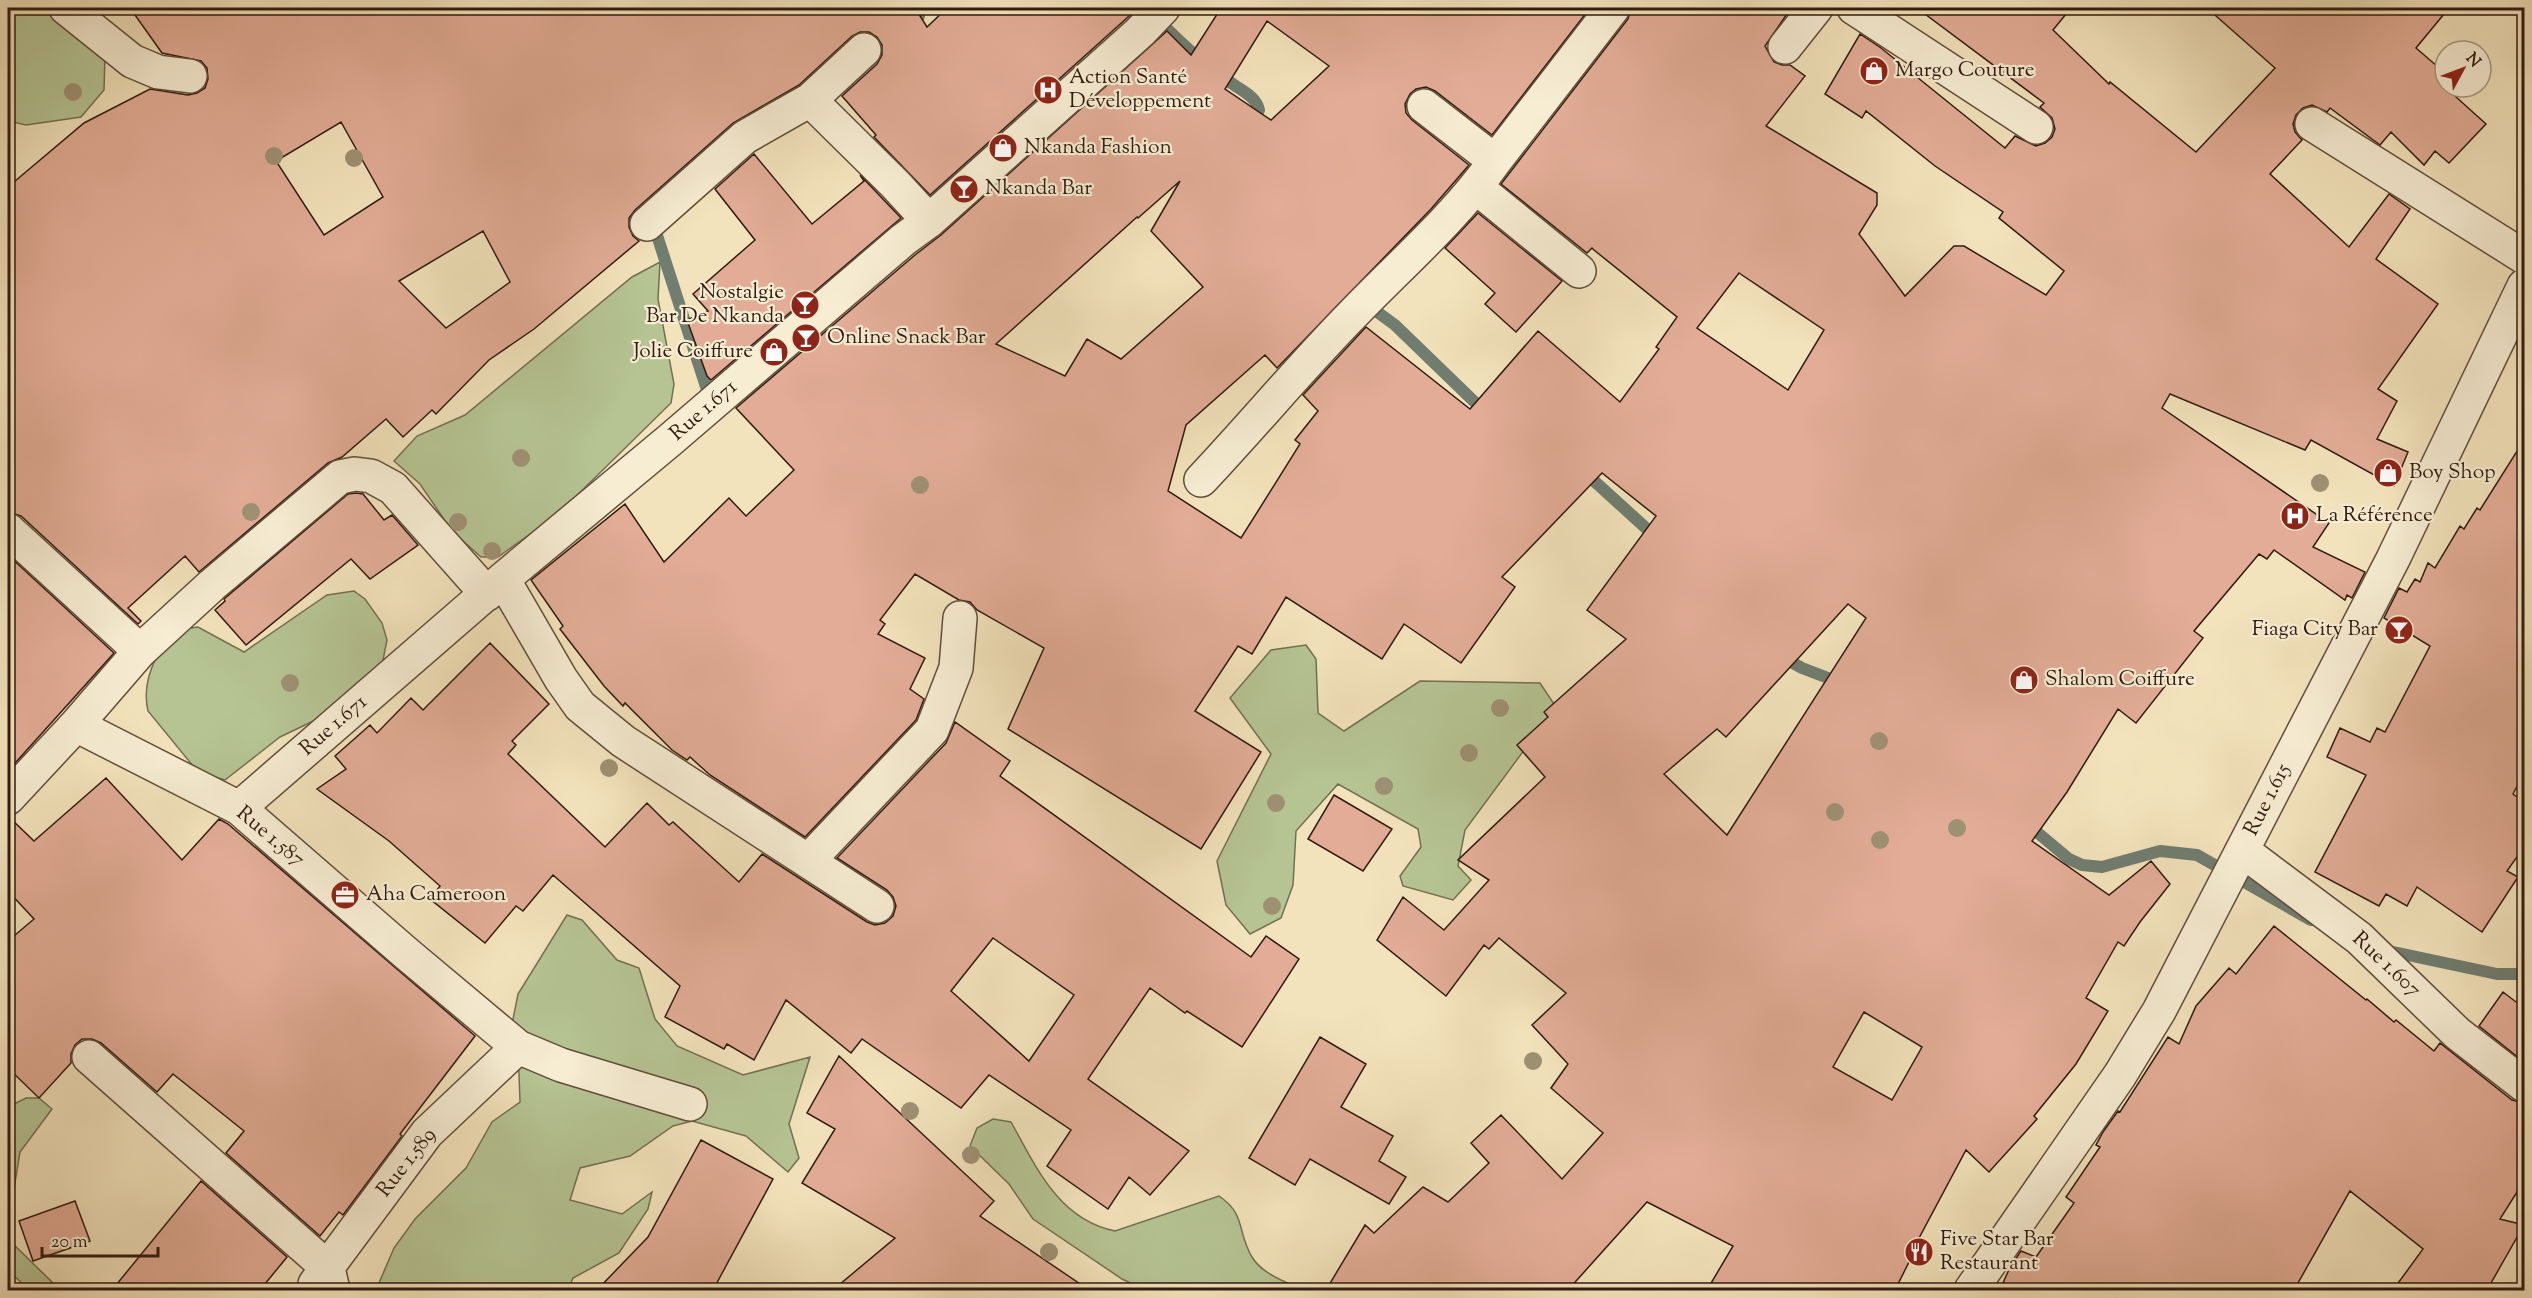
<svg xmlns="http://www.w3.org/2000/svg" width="2532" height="1298" font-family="'Sorts Mill Goudy',serif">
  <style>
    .green { fill: #b6c494; stroke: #737052; stroke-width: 1.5 }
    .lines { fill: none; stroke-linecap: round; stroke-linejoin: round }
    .stream { stroke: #707d70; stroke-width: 12 }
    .building { fill: #e2ac96; stroke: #301b11; stroke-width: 1.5; fill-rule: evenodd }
    .minor-casing { stroke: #614d3c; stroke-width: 36 }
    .minor { stroke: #f7edd3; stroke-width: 33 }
    .tree { fill: #9e9173 }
    .labels { text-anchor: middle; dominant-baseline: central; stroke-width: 4.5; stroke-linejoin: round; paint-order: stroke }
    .poi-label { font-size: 21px; fill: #301b11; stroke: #f7edd3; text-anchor: start }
    .street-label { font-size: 21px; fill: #301b11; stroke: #f7edd3 }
  </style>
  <rect width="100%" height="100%" fill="#f3e3bc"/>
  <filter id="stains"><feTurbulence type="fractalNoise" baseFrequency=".00333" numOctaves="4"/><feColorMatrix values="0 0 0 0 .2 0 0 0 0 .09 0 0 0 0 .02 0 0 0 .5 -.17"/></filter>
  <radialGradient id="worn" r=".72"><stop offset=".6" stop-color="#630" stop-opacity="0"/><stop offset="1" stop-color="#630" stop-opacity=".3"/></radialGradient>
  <!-- green -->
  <path class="green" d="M8 8H64L105 55 104 90 81 117 26 125 8 121Z
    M660 262 658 299 674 384 671 403 558 514 498 557H481L452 531 420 484 394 461 417 436 465 415 632 277Z
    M354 591 365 599 382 623 387 640 382 665 330 713 280 737 225 780 198 772 148 711C141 682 156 655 171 631L198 627 244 652 327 595Z
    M1306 645 1316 659 1318 713 1344 731 1420 681 1540 683 1556 707 1465 830 1458 866 1471 880 1453 900 1403 886 1400 876 1421 847 1418 829 1338 784 1296 831 1293 885 1281 918 1250 934 1226 905 1217 861 1271 754 1230 698 1271 650Z
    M567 915 582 920 617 960 639 968 655 1019 677 1046 743 1075 810 1057 789 1124 799 1158 788 1172 746 1136 692 1121 673 1126 630 1156 580 1168 570 1200 622 1214 652 1192 648 1209 619 1253 573 1278 568 1290H382L379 1283 394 1248 415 1219 466 1168 492 1122 520 1102 518 1047 511 1029 518 994Z
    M26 1098H39L52 1109 20 1152 8 1226V1107Z
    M993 1119 1011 1122C1036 1167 1059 1220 1115 1231L1219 1196C1246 1214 1237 1232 1252 1257 1262 1274 1286 1282 1303 1290H1145L1122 1279 1033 1219 1009 1184 970 1146 977 1128Z
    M8 1239 54 1284 56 1290H29L8 1270Z"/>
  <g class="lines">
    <!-- stream -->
    <path class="stream" d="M908 25 919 16V8
      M1156 26 1160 22C1186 48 1206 66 1237 87 1245 92 1257 99 1259 110L1250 125
      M653 223 708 393
      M1365 303 1395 325 1487 414
      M1582 470 1658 539
      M1780 656 1802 668 1841 683
      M2026 823 2069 859 2082 865 2102 867 2160 851 2197 855 2311 920
      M2384 950 2497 974H2524"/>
  </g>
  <!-- building -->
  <path class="building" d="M130 8H915L927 27 947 8H1138L930 195 874 137 876 135 842 96 877 64 882 55V45L877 37 869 32H860L852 36 799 85 733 123 635 210 629 218V227L633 236 639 241 534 329 489 360 436 414 432 410 403 437 386 419 342 457 328 463 199 572 185 556 128 608 141 621 138 624 21 516 8 512V187L84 123 150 89 188 95 197 93 205 88 208 79 207 68 201 61 162 53ZM341 122 383 197 324 235 276 161ZM483 231 510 282 446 328 399 281Z
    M1221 8H1590L1492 135 1435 91 1426 87 1416 89 1410 94 1405 104 1406 113 1412 120 1469 165 1431 209 1277 368 1265 355 1186 425 1168 491 1241 538 1300 444 1295 440 1318 411 1303 395 1366 327 1470 409 1538 331 1620 402 1659 349 1656 347 1677 317 1594 250 1592 248 1587 253 1501 184 1628 19 1631 8H1791L1765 46 1774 62 1782 65H1790L1805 76 1766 126 1877 193V205L1859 234 1905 296 1954 246H1964L2046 295 2064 271 1999 218 2003 212 1935 166 1866 111 1862 118 1825 94 1860 34 1881 48 2005 148 2015 136 2036 146 2045 143 2052 137 2055 129 2052 118 2040 107 2044 103 1917 8H2071L2053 30 2109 84 2110 82 2196 152 2275 68 2207 8H2449L2416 48 2445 73V87L2486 124 2449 163 2435 151 2424 165 2391 132 2380 145 2330 108 2327 112 2312 105 2303 108 2296 115 2293 124 2295 132 2302 140 2270 174 2349 247 2389 194 2410 209 2376 259 2438 304 2378 389 2397 401 2377 439 2408 452 2394 486 2311 440 2305 450 2170 394 2162 408 2329 523 2313 547 2365 572 2352 598 2347 595 2345 600 2274 550 2267 559 2259 554 2194 631 2203 638 2136 723 2118 709 2067 792 2032 841 2109 895 2151 861 2170 884 2140 922 2124 946 2118 942 2086 998 2108 1011 2076 1064 2034 1116 2037 1119 1989 1172 1966 1150 1910 1255 1912 1256 1895 1290H1707L1733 1246 1647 1202 1568 1290H1326L1365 1225 1374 1233 1423 1187 1448 1202 1489 1163 1471 1143 1501 1115 1562 1179 1603 1133 1551 1088 1568 1064 1532 1025 1566 993 1499 938 1489 949 1484 945 1446 996 1377 940 1403 897 1444 930 1489 880 1458 860 1545 777 1517 745 1548 717 1544 712 1626 639 1587 610 1656 516 1602 473 1502 577 1515 587 1461 663 1404 624 1382 659 1286 597 1252 654 1238 646 1195 711 1261 752 1201 849 1008 729 1044 648 977 610 970 602 959 600 915 574 880 620 885 624 878 634 925 658 910 689 924 699 916 720 805 837 710 775 690 757 687 760 672 750 625 703 623 706 604 686 560 629 563 626 531 580 625 504 664 562 729 498 746 516 794 470 736 408 915 255 941 235 1167 31 1191 55ZM1267 21 1329 66 1271 120 1225 89ZM1180 181 1151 231 1203 287 1121 359 1087 339 1065 376 996 344 1137 217 1138 218ZM1739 273 1824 330 1788 390 1697 328ZM1848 604 1866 618 1727 835 1664 774 1717 729 1726 737ZM1864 1012 1922 1047 1892 1100 1833 1067Z
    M754 154 812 224 864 181 860 175 901 218 711 380 707 376 687 320 708 311 693 294 755 240 715 189Z
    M1478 213 1562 281 1516 332 1485 304 1495 293 1445 248Z
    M2524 440V773L2513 794 2524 802V847L2507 871 2518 877 2482 932 2417 887 2407 906 2386 894 2379 906 2315 872 2366 775 2327 757 2340 728 2370 742 2377 728 2385 732 2430 646 2384 618 2399 588 2407 592 2415 579 2420 582 2428 563 2435 568 2460 526 2464 529 2477 508 2480 510Z
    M356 493 363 494 384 520 392 515 418 545 370 579 351 559 246 645 215 610 225 601 224 599 348 494Z
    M8 555 114 653 8 771Z
    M490 643 549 704 512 741 516 745 508 754 605 847 647 803 669 825 673 822 739 882 762 854 867 922 875 925 885 923 893 916 896 906 893 897 887 890 837 858 946 743 955 722 1010 761 1000 776 1251 957 1266 936 1299 959 1242 1047 1187 1011 1185 1013 1150 988 1088 1079 1189 1151 1150 1195 1129 1177 1108 1209 1047 1166 1071 1130 989 1075 961 1108 862 1039 851 1053 786 1000 754 1060 727 1044 724 1049 665 1017 680 986 553 875 523 911 516 906 485 943 430 899 440 886 389 841 317 789 346 769 335 756 370 725 377 733 411 698 423 710ZM993 938 1074 995 1029 1061 951 991Z
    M106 778 182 860 219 819 228 824 475 1036 400 1134 402 1136 343 1215 339 1212 320 1236 226 1153 244 1131 173 1074 157 1092 101 1043 92 1039H82L75 1045 71 1054V1063L39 1098 8 1068V941L34 919 8 891V816L34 841Z
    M1334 795 1392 829 1363 871 1308 839Z
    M2274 926 2366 1000 2367 999 2394 1022 2396 1020 2434 1051 2440 1043 2512 1100 2524 1103V1181L2500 1219 2524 1225 2487 1290H2393L2423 1249 2350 1191 2294 1290H2000L2010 1267 2021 1251 2036 1257 2074 1203 2066 1197 2100 1147 2096 1145 2103 1132 2118 1111 2120 1112 2168 1037 2179 1044 2196 1006 2229 968 2236 974Z
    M2503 992 2524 1008V1062L2479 1026Z
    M1320 1037 1366 1064 1341 1107 1393 1136 1379 1161 1406 1177 1389 1204 1310 1159 1295 1185 1249 1158Z
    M839 1056 994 1201 980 1216 1089 1290H833L895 1238 802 1183 835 1129 807 1113Z
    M701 1140 773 1179 713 1290H597L648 1237Z
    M201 1181 287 1257 260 1290H112Z
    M75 1201 90 1241 33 1261 19 1221Z"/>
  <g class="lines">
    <!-- minor casing -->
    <g class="minor-casing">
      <path id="minor" d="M66 8 132 61 158 72 190 76
        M1854 8 2036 127
        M1785 47 1816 8
        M810 100 895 184 929 221
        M2312 124 2524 257
        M1495 161 1613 8
        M1477 188 1579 271
        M647 224 745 137 810 100 864 50
        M1201 480C1252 426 1300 368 1352 315 1401 264 1454 219 1495 161L1424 106
        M8 530 140 651
        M503 579 561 679 580 706 623 741 877 906
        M76 725 140 651 212 585 340 477 355 474 371 476 393 488 487 594
        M8 798 76 725 239 808 407 954 518 1047 561 1065 690 1104
        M239 808 503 579 670 440 903 240 929 221 1140 32 1163 8
        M2243 851 2359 938 2457 1033 2524 1085
        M808 861 932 730 956 668 960 618
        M89 1057 328 1268 333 1290
        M315 1284 427 1133 518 1047
        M1971 1290 2120 1075 2159 1011 2393 559 2524 286"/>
    </g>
    <!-- minor -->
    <use href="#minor" class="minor"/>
  </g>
  <!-- trees -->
  <g class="tree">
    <circle cx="73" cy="92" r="9"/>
    <circle cx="274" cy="156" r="9"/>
    <circle cx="354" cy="158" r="9"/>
    <circle cx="521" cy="458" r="9"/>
    <circle cx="2320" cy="483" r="9"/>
    <circle cx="920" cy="485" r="9"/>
    <circle cx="251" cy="512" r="9"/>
    <circle cx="458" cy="522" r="9"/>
    <circle cx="492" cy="551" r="9"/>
    <circle cx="290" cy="683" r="9"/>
    <circle cx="1500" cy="708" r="9"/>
    <circle cx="1879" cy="741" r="9"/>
    <circle cx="1469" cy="753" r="9"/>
    <circle cx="609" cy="768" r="9"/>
    <circle cx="1384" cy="786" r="9"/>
    <circle cx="1276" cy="803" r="9"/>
    <circle cx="1835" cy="812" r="9"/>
    <circle cx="1957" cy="828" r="9"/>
    <circle cx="1880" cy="840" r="9"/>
    <circle cx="1272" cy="906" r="9"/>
    <circle cx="1533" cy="1061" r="9"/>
    <circle cx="910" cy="1111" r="9"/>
    <circle cx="971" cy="1155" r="9"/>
    <circle cx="1049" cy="1252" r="9"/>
  </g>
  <!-- icons -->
  <defs>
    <g id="shop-disc" transform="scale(1.5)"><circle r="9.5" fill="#8f2418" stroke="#f7edd3"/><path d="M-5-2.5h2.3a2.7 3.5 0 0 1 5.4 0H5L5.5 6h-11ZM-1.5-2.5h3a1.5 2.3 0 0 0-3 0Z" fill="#fff"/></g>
    <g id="hospital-disc" transform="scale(1.5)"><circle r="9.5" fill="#8f2418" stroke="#f7edd3"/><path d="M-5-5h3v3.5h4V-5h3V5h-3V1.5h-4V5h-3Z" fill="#fff"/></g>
    <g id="bar-disc" transform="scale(1.5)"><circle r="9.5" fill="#8f2418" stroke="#f7edd3"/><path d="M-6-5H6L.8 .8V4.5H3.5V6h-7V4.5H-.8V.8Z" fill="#fff"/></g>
    <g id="office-disc" transform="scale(1.5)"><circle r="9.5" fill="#8f2418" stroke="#f7edd3"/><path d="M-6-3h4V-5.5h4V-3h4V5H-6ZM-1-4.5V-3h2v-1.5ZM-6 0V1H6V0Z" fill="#fff"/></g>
    <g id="restaurant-disc" transform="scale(1.5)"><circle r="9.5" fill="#8f2418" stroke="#f7edd3"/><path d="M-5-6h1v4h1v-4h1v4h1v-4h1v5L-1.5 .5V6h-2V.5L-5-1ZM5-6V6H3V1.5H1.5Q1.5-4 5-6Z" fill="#fff"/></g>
  </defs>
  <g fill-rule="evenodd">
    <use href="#shop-disc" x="1874" y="71"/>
    <use href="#hospital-disc" x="1048" y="90"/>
    <use href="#shop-disc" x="1003" y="148"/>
    <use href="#bar-disc" x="964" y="189"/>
    <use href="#bar-disc" x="805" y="305"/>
    <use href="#bar-disc" x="806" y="338"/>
    <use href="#shop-disc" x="774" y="352"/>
    <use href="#shop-disc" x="2388" y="473"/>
    <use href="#hospital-disc" x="2295" y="516"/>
    <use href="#bar-disc" x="2399" y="630"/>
    <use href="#shop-disc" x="2024" y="680"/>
    <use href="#office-disc" x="345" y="895"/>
    <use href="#restaurant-disc" x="1919" y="1252"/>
  </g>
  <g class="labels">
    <!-- poi labels -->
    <g class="poi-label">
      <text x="1895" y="71">Margo Couture</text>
      <text x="1069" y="78">Action Santé<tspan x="1069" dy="24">Développement</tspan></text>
      <text x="1024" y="148">Nkanda Fashion</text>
      <text x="985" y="189">Nkanda Bar</text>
      <text x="784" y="293" text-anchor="end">Nostalgie<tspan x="784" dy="24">Bar De Nkanda</tspan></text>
      <text x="827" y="338">Online Snack Bar</text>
      <text x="753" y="352" text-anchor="end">Jolie Coiffure</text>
      <text x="2409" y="473">Boy Shop</text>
      <text x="2316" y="516">La Référence</text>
      <text x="2378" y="630" text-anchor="end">Fiaga City Bar</text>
      <text x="2045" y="680">Shalom Coiffure</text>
      <text x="366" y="895">Aha Cameroon</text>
      <text x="1940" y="1240">Five Star Bar<tspan x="1940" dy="24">Restaurant</tspan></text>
    </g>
    <!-- street labels -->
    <g class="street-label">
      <text transform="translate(704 411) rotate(-41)">Rue 1.671</text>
      <text transform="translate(334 726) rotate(-41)">Rue 1.671</text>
      <text transform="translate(2268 800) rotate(-63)">Rue 1.615</text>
      <text transform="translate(270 837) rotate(40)">Rue 1.587</text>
      <text transform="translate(2386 965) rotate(43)">Rue 1.607</text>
      <text transform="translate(407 1163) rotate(-52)">Rue 1.589</text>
    </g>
  </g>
  <!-- margin -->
  <rect width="2532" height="1298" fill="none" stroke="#f3e3bc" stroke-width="30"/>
  <rect x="9" y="9" width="2514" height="1280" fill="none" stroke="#301b11" stroke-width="3"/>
  <rect x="15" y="15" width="2502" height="1268" fill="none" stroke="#301b11" stroke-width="1.5"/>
  <!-- north arrow -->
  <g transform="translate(2463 69) rotate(49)"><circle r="28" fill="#f7edd3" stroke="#a79985" stroke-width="1.5"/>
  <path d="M0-4.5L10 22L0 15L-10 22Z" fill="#8f2418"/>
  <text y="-9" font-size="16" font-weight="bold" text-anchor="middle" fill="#301b11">N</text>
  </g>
  <!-- scale -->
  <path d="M42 1247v9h116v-9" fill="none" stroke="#301b11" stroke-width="3"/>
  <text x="51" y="1247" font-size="18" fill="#301b11" stroke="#f7edd3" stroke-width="4.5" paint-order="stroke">20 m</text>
  <rect width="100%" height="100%" filter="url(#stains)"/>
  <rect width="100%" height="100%" fill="url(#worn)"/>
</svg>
